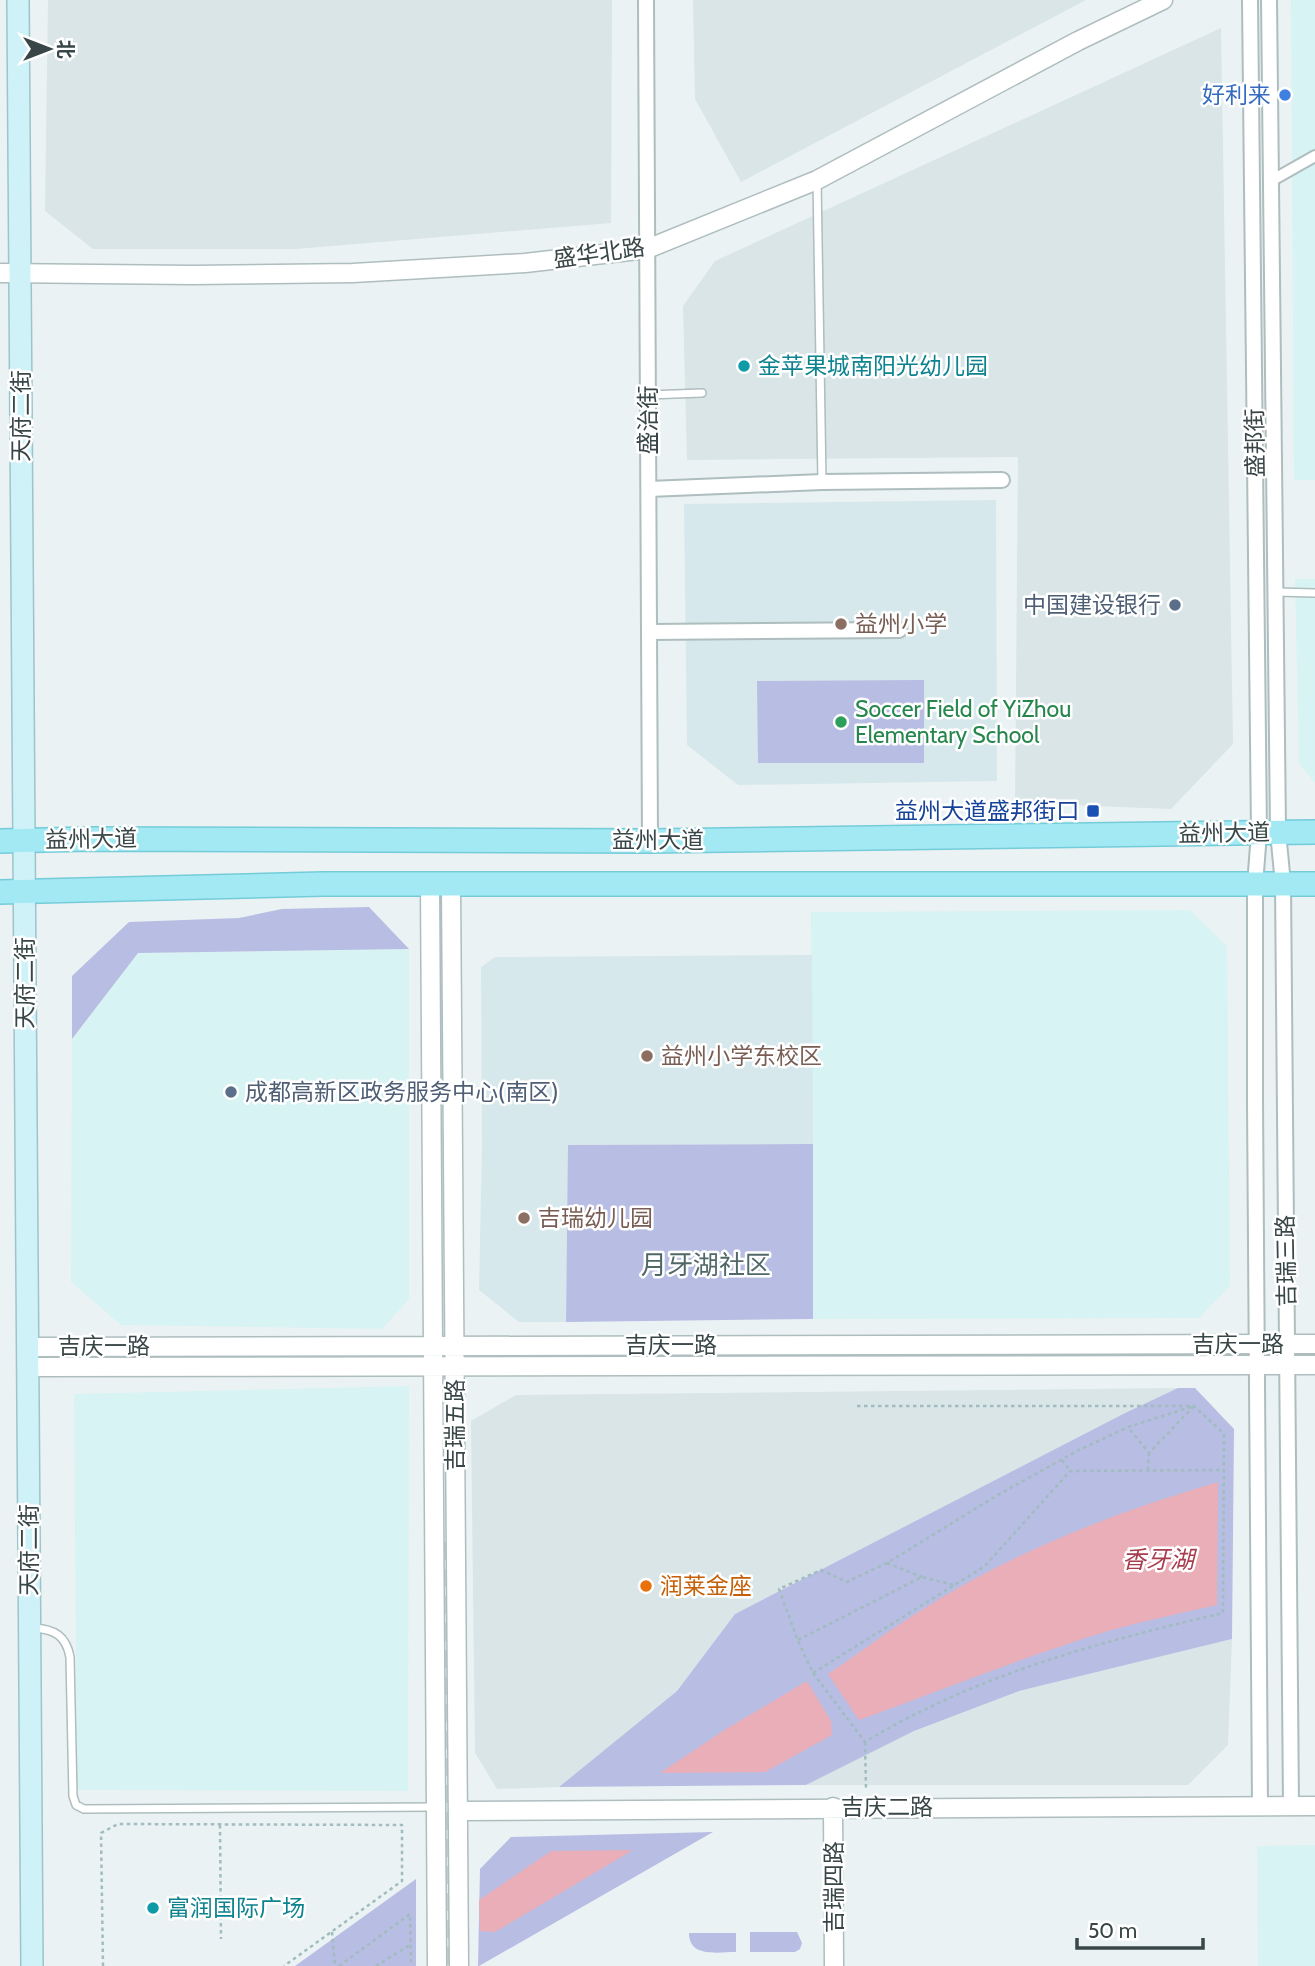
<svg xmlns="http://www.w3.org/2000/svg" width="1315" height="1966" font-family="Cabin,'Noto Sans SC',sans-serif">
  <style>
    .residential { fill: #d9e5e7 }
    .commercial { fill: #d8f3f3 }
    .education { fill: #d6e8eb }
    .green { fill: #b8bde3 }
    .water { fill: #e9aeb8 }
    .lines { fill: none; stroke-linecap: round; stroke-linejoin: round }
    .tertiary-tunnel { stroke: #c7d0d1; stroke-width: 18; stroke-dasharray: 18 9; stroke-linecap: butt }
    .service-casing { stroke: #aebdbe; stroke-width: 10 }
    .pedestrian-casing { stroke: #aebdbe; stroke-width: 14 }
    .minor-casing { stroke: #aebdbe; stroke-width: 18 }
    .tertiary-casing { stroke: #aebdbe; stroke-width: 21 }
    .secondary-casing { stroke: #9dc4cb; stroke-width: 24 }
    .primary-casing { stroke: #74ccd8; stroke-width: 26 }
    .path { stroke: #a1bcbe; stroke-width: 2.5; stroke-dasharray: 3.5 3.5; stroke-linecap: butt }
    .service { stroke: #fff; stroke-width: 7 }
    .pedestrian { stroke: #fff; stroke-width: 10 }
    .minor { stroke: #fff; stroke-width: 14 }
    .tertiary { stroke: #fff; stroke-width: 18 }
    .secondary { stroke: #cff2f9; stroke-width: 21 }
    .primary { stroke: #a3e9f4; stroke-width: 23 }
    .shop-dot { fill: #3f7fe0; stroke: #fff; stroke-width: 2.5 }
    .culture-dot { fill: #0f9aa8; stroke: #fff; stroke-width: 2.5 }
    .service-dot { fill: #5c6f8a; stroke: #fff; stroke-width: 2.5 }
    .education-dot { fill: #8d6e63; stroke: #fff; stroke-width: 2.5 }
    .leisure-dot { fill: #2e9e5b; stroke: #fff; stroke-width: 2.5 }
    .transit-dot { fill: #1a4fb4; stroke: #fff; stroke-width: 2.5 }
    .food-dot { fill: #e8710a; stroke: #fff; stroke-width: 2.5 }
    .labels { text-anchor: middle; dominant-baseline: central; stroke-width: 5; stroke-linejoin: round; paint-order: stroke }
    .shop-label { font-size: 23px; fill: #366cbe; stroke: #fff; text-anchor: end }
    .street-label { font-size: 23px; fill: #394647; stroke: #fff }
    .culture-label { font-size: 23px; fill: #0d838f; stroke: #fff; text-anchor: start }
    .service-label { font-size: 23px; fill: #4e5e75; stroke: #fff; text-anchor: end }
    .education-label { font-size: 23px; fill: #785e54; stroke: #fff; text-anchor: start }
    .leisure-label { font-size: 23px; fill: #27864d; stroke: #fff; text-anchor: start }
    .transit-label { font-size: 23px; fill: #164399; stroke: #fff; text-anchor: end }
    .food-label { font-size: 23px; fill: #c56008; stroke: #fff; text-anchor: start }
    .water-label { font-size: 24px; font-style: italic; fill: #a83d4e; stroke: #fff }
    .quarter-label { font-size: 26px; fill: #516869; stroke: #fff }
  </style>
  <rect width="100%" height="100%" fill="#ebf2f4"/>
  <!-- residential -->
  <path class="residential" d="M48 0H612L611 223 296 249H93L45 211Z
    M693 0H1086L741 182 695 99Z
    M1221 28 1233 744 1171 809 1015 803 1018 457 687 460 683 306 715 261Z
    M1178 1388 1125 1413 735 1614 677 1691 559 1787 497 1789 475 1753 471 1421 516 1395Z
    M1232 1639 1228 1745 1188 1785H806L914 1731 1019 1691Z"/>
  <!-- commercial -->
  <path class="commercial" d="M1291 0H1315V480H1294Z
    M1295 579H1315V783L1299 763Z
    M1190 910 1227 946 1230 1286 1199 1318 813 1319 811 912Z
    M409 949V1299L382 1329 121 1325 71 1282 72 1039 138 953Z
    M409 1386 408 1791 77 1790 74 1394Z
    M1315 1845V1966H1258L1257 1846Z"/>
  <!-- education -->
  <path class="education" d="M996 500 997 781 738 785 687 745 684 504Z
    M812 955 813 1144 569 1145 566 1322H519L479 1290 482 1146 481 967 495 957Z"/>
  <!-- green -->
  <path class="green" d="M924 680V763H758L757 681Z
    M369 907 409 949 138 953 72 1039V976L129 922 239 918 282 909Z
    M813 1144V1319L566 1322 568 1145Z
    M1178 1388H1195L1234 1429 1232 1639 1019 1691 914 1731 806 1785 559 1787 677 1691 735 1614 1125 1413Z
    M713 1832 479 1966H478L480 1869 511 1837Z
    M416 1879V1966H295Z
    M750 1932H797L802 1943 800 1949 795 1952H750Z
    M689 1933H736V1952C718 1952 689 1958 689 1933Z"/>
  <!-- water -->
  <path class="water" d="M1218 1482 1217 1605C1181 1613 1144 1621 1108 1631 1023 1657 942 1690 859 1720L828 1674C861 1652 892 1628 925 1608 1015 1551 1116 1512 1218 1482Z
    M807 1681 831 1721 832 1735 765 1772 660 1773 726 1729Z
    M633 1850 495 1932 480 1931 479 1900 551 1851Z"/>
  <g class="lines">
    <!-- tertiary-tunnel -->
    <path class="tertiary-tunnel" d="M442 1378 441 1356 1315 1354
      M443 1542 447 1966"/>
    <!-- service casing -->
    <g class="service-casing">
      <path id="service" d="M817 180 822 482
        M648 395 702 393
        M1276 592 1315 593
        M33 1628C55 1629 66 1636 70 1657L73 1796 76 1805 84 1809 436 1807"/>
    </g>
    <!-- pedestrian casing -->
    <g class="pedestrian-casing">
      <path id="pedestrian" d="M1271 181 1315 156"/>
    </g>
    <!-- minor casing -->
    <g class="minor-casing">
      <path id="minor" d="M646 0 650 841
        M1250 0 1259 833 1255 885V1102L1260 1806
        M1269 0 1278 832 1283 884 1291 1806
        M649 489 822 482 1002 480
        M649 632 899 630"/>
    </g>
    <!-- tertiary casing -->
    <g class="tertiary-casing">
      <path id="tertiary" d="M0 273 193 275 353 273 525 263 647 249 817 180 1078 41 1163 0
        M430 885 437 1966
        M451 885 459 1966
        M27 1347 1315 1344
        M27 1367 1315 1365
        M833 1807 834 1966
        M458 1811 1315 1806"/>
    </g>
    <!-- secondary casing -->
    <g class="secondary-casing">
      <path id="secondary" d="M18 0 32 1966"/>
    </g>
    <!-- primary casing -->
    <g class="primary-casing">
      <path id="primary" d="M0 841 89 839 650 841 1315 832
        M0 892 323 884H1315"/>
    </g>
    <!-- path -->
    <path class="path" d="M857 1406H1194L1224 1434 1223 1613C1099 1642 975 1675 865 1742L813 1673 798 1641 779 1589 821 1570 847 1582 887 1563 996 1496 1077 1451 1128 1427 1194 1406 1149 1453 1128 1427
      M1062 1460 1070 1471
      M1148 1470 1149 1453
      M887 1563 922 1577
      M798 1640 922 1577 954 1585
      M813 1673 985 1566 1070 1471 1224 1470
      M865 1742 866 1788
      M220 1825 221 1939
      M332 1932 335 1966
      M103 1966 101 1833 118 1824 402 1825V1881L284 1966
      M339 1966 410 1914 411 1966
      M376 1966 410 1945"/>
    <!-- service -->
    <use href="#service" class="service"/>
    <!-- pedestrian -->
    <use href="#pedestrian" class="pedestrian"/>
    <!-- minor -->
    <use href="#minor" class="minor"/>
    <!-- tertiary -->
    <use href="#tertiary" class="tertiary"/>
    <!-- secondary -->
    <use href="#secondary" class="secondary"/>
    <!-- primary -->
    <use href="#primary" class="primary"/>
  </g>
  <!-- markers -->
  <circle class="shop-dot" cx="1285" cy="95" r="7"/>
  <g class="culture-dot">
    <circle cx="744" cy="366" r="7"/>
    <circle cx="153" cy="1908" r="7"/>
  </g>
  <g class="service-dot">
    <circle cx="1175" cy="605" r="7"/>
    <circle cx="231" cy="1092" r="7"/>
  </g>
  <g class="education-dot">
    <circle cx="841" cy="624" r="7"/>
    <circle cx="647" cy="1056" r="7"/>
    <circle cx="524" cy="1218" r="7"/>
  </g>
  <circle class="leisure-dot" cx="841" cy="722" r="7"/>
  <rect class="transit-dot" x="1086" y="804" width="14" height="14" rx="3.5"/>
  <circle class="food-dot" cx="646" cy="1586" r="7"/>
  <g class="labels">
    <!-- shop labels -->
    <g class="shop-label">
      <text x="1271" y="95">好利来</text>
    </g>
    <!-- street labels -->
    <g class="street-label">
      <text transform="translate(599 253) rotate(-8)">盛华北路</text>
      <text transform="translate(21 416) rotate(-90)">天府二街</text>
      <text transform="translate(648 420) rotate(-90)">盛治街</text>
      <text transform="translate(1255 443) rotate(-91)">盛邦街</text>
      <text transform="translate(1224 833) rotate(-1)">益州大道</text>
      <text transform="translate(91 839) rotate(-1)">益州大道</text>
      <text x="658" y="840">益州大道</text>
      <text transform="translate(25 983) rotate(-90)">天府二街</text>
      <text transform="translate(1286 1261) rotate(-91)">吉瑞三路</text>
      <text x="1238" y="1344">吉庆一路</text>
      <text x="671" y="1345">吉庆一路</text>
      <text x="104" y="1346">吉庆一路</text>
      <text transform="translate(455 1425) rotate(-90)">吉瑞五路</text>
      <text transform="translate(29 1550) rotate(-90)">天府二街</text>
      <text x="887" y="1807">吉庆二路</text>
      <text transform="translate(834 1887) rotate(-90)">吉瑞四路</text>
    </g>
    <!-- culture labels -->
    <g class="culture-label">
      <text x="758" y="366">金苹果城南阳光幼儿园</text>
      <text x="167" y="1908">富润国际广场</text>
    </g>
    <!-- service labels -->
    <g class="service-label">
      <text x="1161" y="605">中国建设银行</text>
      <text x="245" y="1092" text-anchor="start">成都高新区政务服务中心(南区)</text>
    </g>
    <!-- education labels -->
    <g class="education-label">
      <text x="855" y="624">益州小学</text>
      <text x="661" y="1056">益州小学东校区</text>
      <text x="538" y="1218">吉瑞幼儿园</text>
    </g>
    <!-- leisure labels -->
    <g class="leisure-label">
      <text x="855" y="709">Soccer Field of YiZhou<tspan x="855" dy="26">Elementary School</tspan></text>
    </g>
    <!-- transit labels -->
    <g class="transit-label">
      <text x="1079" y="811">益州大道盛邦街口</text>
    </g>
    <!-- food labels -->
    <g class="food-label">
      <text x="660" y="1586">润莱金座</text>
    </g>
    <!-- water labels -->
    <g class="water-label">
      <text x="1158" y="1559">香牙湖</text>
    </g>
    <!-- quarter labels -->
    <g class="quarter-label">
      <text x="706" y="1265">月牙湖社区</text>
    </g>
  </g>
  <!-- north arrow -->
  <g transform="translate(49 49) rotate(90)" stroke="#ffffff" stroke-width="5" paint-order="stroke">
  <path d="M0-5L12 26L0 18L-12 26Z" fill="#394647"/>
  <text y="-10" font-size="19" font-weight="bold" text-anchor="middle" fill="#394647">北</text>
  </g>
  <!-- scale -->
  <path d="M1077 1938v10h126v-10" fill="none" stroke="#394647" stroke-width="3.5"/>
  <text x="1088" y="1938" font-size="21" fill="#394647" stroke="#ffffff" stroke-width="5" paint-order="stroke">50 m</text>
</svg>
